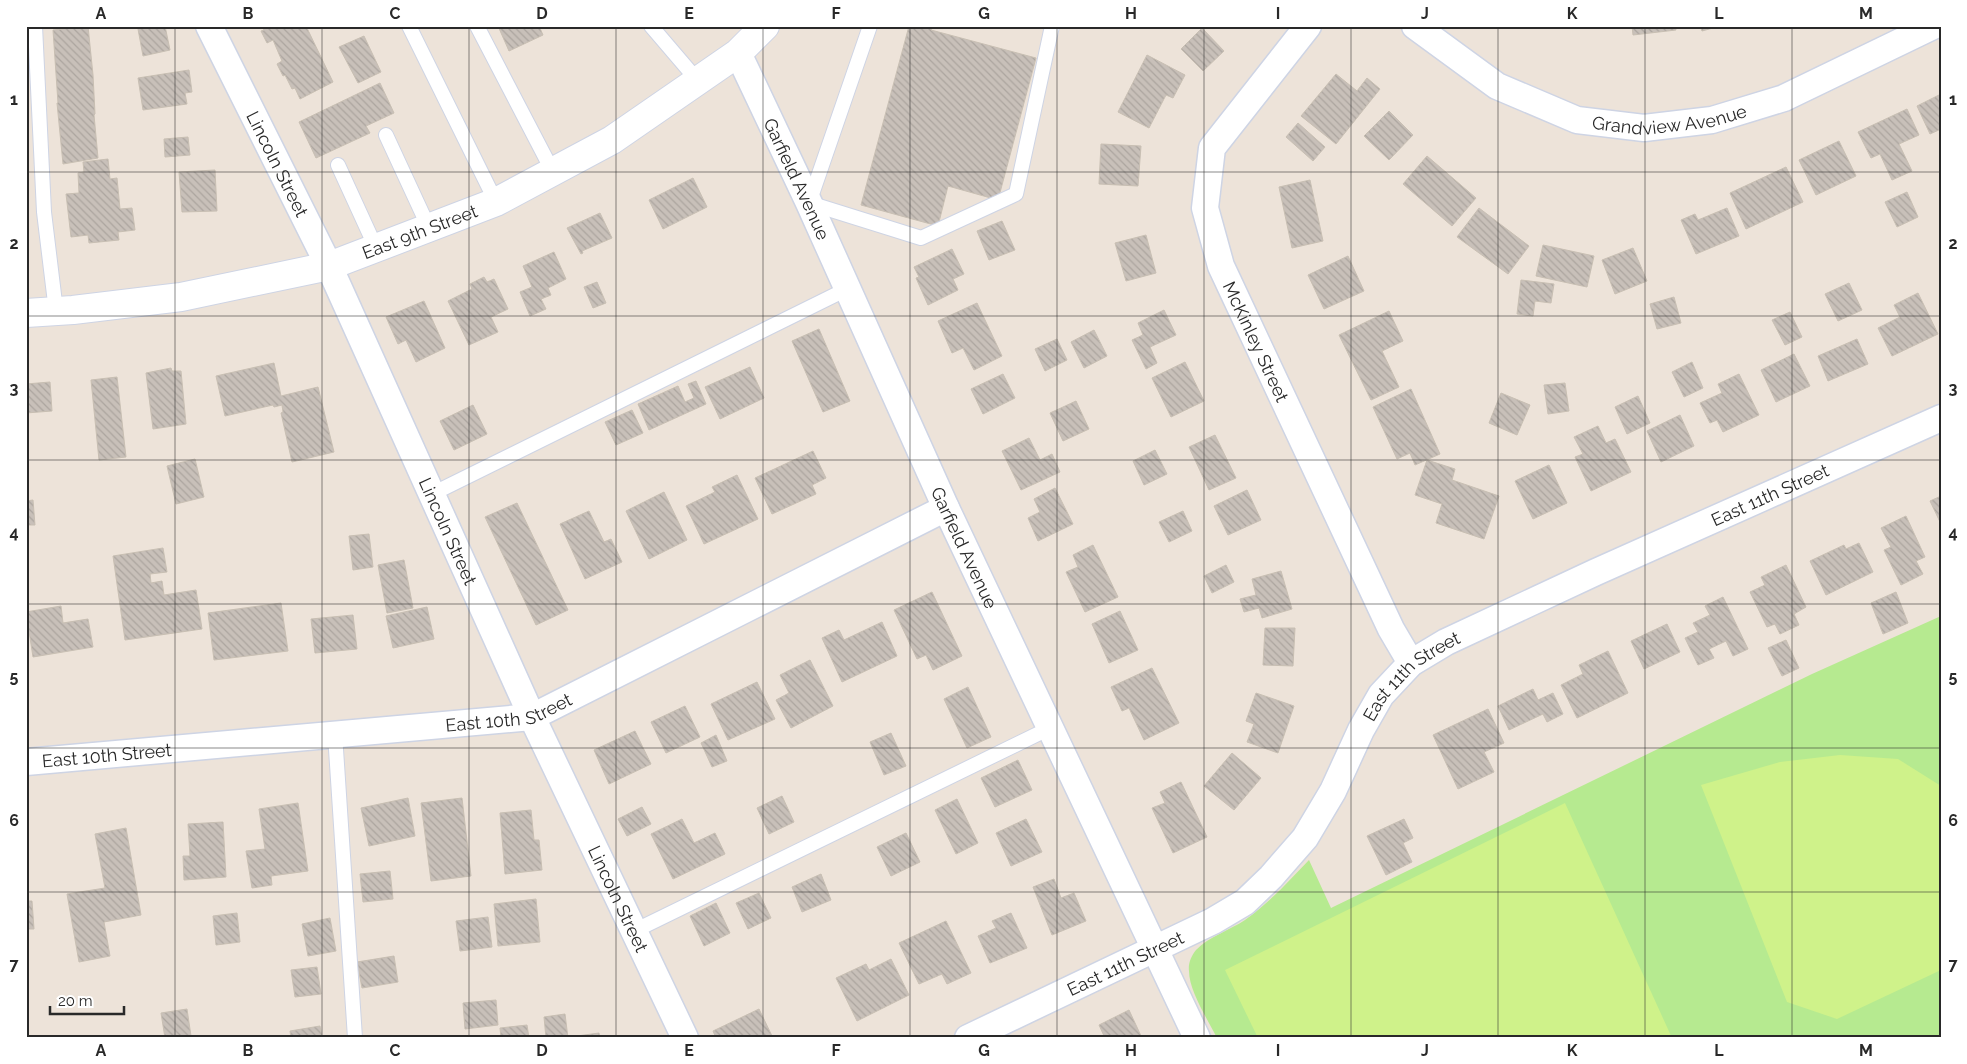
<svg xmlns="http://www.w3.org/2000/svg" width="1967" height="1064" font-family="Raleway,sans-serif">
  <style>
    .park { fill: #b6ea90 }
    .pitch { fill: #cff28a }
    .building { fill: url(#building-back-hatch); stroke: #c8bfb3 }
    .lines { fill: none; stroke-linecap: round; stroke-linejoin: round }
    .lane-casing { stroke: #ced4e4; stroke-width: 16 }
    .street-casing { stroke: #ced4e4; stroke-width: 29 }
    .secondary-casing { stroke: #ced4e4; stroke-width: 30 }
    .lane { stroke: #fff; stroke-width: 14 }
    .street { stroke: #fff; stroke-width: 26 }
    .secondary { stroke: #fff; stroke-width: 28 }
    .grid { fill: none; stroke: #292929; stroke-width: 1; stroke-opacity: 0.55 }
    .labels { text-anchor: middle; dominant-baseline: central; stroke-width: 4; stroke-linejoin: round; paint-order: stroke }
    .street-label { font-size: 18px; fill: #292929; stroke: #fff }
    .neatline { fill: none; stroke: #292929; stroke-width: 2 }
    .grid-label { font-size: 16px; text-anchor: middle; font-weight: bold; fill: #292929 }
  </style>
  <defs>
    <pattern id="building-back-hatch" width="6" height="6" patternUnits="userSpaceOnUse" patternTransform="scale(1.25)"><rect width="6" height="6" fill="#c8c0b9"/><path d="M-1 5l2 2M0 0l6 6M5-1l2 2" fill="none" stroke="#aca59f"/></pattern>
  </defs>
  <rect width="100%" height="100%" fill="#ede3d9"/>
  <!-- park -->
  <path class="park" d="M1941 616V1038H1217C1208 1020 1189 991 1189 971 1188 964 1191 956 1196 950 1208 937 1230 930 1245 920 1269 903 1288 882 1309 860L1331 908 1812 674Z"/>
  <!-- pitch -->
  <path class="pitch" d="M1840 755 1898 759 1941 786V970L1837 1019 1787 1002 1701 785 1780 762Z
    M1565 803 1672 1038H1258L1225 970Z"/>
  <!-- building -->
  <path class="building" d="M88 26 93 75 95 114 94 115 98 158 63 164 57 103H58L53 30Z
    M154 26H165L170 50 143 56 138 29Z
    M262 26H306L333 82 300 99 295 88 292 89 285 75 283 76 277 64 282 61 273 40 267 43 261 31 264 30Z
    M498 26H539L543 35 509 51Z
    M909 26H933L931 30 1036 58 998 200 948 186 938 226 861 205Z
    M1632 26H1675L1676 30 1633 35Z
    M1700 26H1720L1702 31Z
    M1202 28 1224 51 1203 71 1181 49Z
    M364 36 381 72 358 83 339 47Z
    M1147 55 1185 75 1173 98 1166 95 1149 128 1118 112Z
    M189 70 192 92 185 93 187 104 143 110 138 78Z
    M1336 74 1357 91 1367 78 1380 89 1336 144 1301 116Z
    M380 83 394 113 366 126 370 133 316 158 299 122Z
    M1941 94V129L1930 134 1917 106Z
    M1907 109 1919 135 1899 144 1912 171 1892 180 1880 154 1871 158 1858 132Z
    M1389 111 1413 135 1389 160 1364 136Z
    M1298 123 1325 147 1313 161 1286 137Z
    M188 137 190 155 165 157 164 139Z
    M1839 141 1856 176 1816 195 1799 160Z
    M1101 144 1141 146 1138 186 1099 184Z
    M1427 156 1476 198 1452 226 1403 184Z
    M108 159 110 179 117 178 120 209 132 208 135 230 118 232 119 240 89 243 88 235 71 237 66 194 79 193 78 173 84 172 83 162Z
    M1786 167 1803 202 1746 229 1730 193Z
    M215 170 217 211 182 212 179 172Z
    M693 178 707 207 663 229 649 200Z
    M1310 180 1323 241 1292 248 1279 187Z
    M1907 192 1918 217 1897 227 1885 202Z
    M1479 208 1529 246 1508 274 1457 237Z
    M1727 208 1739 236 1696 254 1681 220 1695 214 1698 220Z
    M600 213 612 238 582 251 583 253 581 254 567 228Z
    M1002 221 1015 250 989 260 977 231Z
    M1146 235 1156 273 1126 281 1115 243Z
    M1543 245 1594 256 1587 287 1536 276Z
    M1633 248 1647 281 1615 294 1602 260Z
    M952 249 964 274 953 279 958 290 928 305 916 278 919 277 914 267Z
    M554 252 566 279 548 288 551 295 541 299 546 309 530 316 520 292 532 287 523 266Z
    M1348 256 1364 291 1324 309 1308 275Z
    M484 277 487 282 494 279 508 309 491 317 498 332 469 345 448 301 472 289 470 284Z
    M1521 280 1554 284 1551 303 1535 301 1533 316 1517 314Z
    M597 282 606 303 593 308 584 287Z
    M1849 283 1862 310 1838 321 1825 294Z
    M1918 293 1938 334 1892 356 1878 328 1900 317 1894 305Z
    M1674 297 1681 323 1657 329 1650 304Z
    M424 301 445 348 416 362 406 340 398 344 386 317Z
    M977 303 1002 356 974 370 963 348 952 353 938 321Z
    M1164 310 1176 335 1150 347 1157 363 1146 369 1132 340 1143 335 1138 323Z
    M1389 311 1403 341 1382 351 1399 387 1371 400 1339 335Z
    M1790 312 1802 337 1785 345 1772 320Z
    M819 329 850 401 823 412 792 341Z
    M1094 330 1107 356 1084 368 1071 342Z
    M1057 339 1067 360 1045 371 1035 349Z
    M1857 339 1868 364 1828 381 1818 356Z
    M1794 354 1810 386 1776 402 1761 370Z
    M1185 362 1204 401 1171 417 1152 378Z
    M1692 362 1703 388 1684 397 1672 372Z
    M274 363 281 396 318 387 334 452 292 462 281 413 283 412 282 405 274 407 273 405 225 416 216 376Z
    M750 367 764 398 720 419 705 387Z
    M171 368 172 371H181L186 424 153 429 146 373Z
    M1003 374 1015 398 983 414 971 389Z
    M1739 374 1759 415 1723 432 1717 420 1710 423 1700 403 1722 393 1718 384Z
    M117 377 126 457 99 460 91 380Z
    M696 381 706 404 649 430 638 404 678 386 685 402 694 398 688 384Z
    M50 382 52 411 26 413V384Z
    M1565 383 1569 411 1548 414 1544 385Z
    M1411 389 1440 454 1415 465 1410 453 1397 459 1373 407Z
    M1501 393 1530 405 1517 435 1489 423Z
    M1638 396 1650 423 1627 434 1615 407Z
    M1076 401 1089 429 1063 441 1050 413Z
    M473 405 487 434 454 450 440 421Z
    M632 410 643 433 616 445 605 422Z
    M1680 415 1694 446 1661 462 1647 431Z
    M1598 426 1606 443 1615 439 1631 472 1591 491 1575 457 1583 454 1574 437Z
    M1215 435 1236 478 1209 490 1189 447Z
    M1029 438 1040 460 1052 454 1060 472 1021 490 1002 451Z
    M1155 450 1167 474 1144 485 1133 461Z
    M813 451 826 478 812 485 816 494 772 514 755 478Z
    M195 459 204 497 176 504 167 466Z
    M1427 460 1455 469 1452 480 1499 496 1484 539 1436 523 1442 504 1415 495Z
    M1549 465 1567 503 1533 519 1515 481Z
    M737 475 758 519 704 544 686 506 715 492 712 487Z
    M1055 488 1073 524 1038 541 1028 518 1040 512 1034 499Z
    M1247 490 1261 520 1228 535 1214 506Z
    M664 492 687 540 649 559 626 511Z
    M1941 496V524L1930 501Z
    M33 500 35 525H26V501Z
    M517 503 568 610 536 625 485 517Z
    M589 511 604 542 611 539 622 562 585 579 560 524Z
    M1183 511 1192 531 1169 542 1159 522Z
    M1906 516 1925 557 1916 561 1923 574 1901 585 1884 550 1891 547 1881 528Z
    M369 534 373 567 353 570 349 536Z
    M1859 543 1873 572 1826 595 1810 561 1844 545 1846 549Z
    M1093 545 1118 597 1085 612 1066 572 1078 567 1073 555Z
    M163 548 167 572 150 574 151 583 162 581 164 595 196 590 202 629 125 640 113 556Z
    M404 560 413 608 387 613 378 565Z
    M1226 565 1234 582 1212 593 1204 576Z
    M1786 565 1806 607 1794 614 1799 625 1780 634 1775 624 1767 627 1750 592 1765 585 1761 577Z
    M1281 571 1292 609 1262 618 1259 608 1244 612 1240 599 1256 595 1252 579Z
    M932 592 962 656 933 670 926 655 917 659 894 610Z
    M1896 592 1908 623 1883 634 1871 603Z
    M1723 597 1748 649 1733 656 1726 641 1709 649 1714 658 1698 665 1685 638 1698 632 1693 623 1710 615 1705 606Z
    M281 603 288 651 214 660 208 613Z
    M61 606 63 623 88 619 93 647 33 657 26 612Z
    M427 607 434 639 393 648 386 616Z
    M1120 611 1138 650 1109 663 1092 624Z
    M353 615 357 649 315 653 311 619Z
    M882 622 897 656 842 682 822 638 839 630 844 640Z
    M1667 624 1680 652 1644 669 1631 641Z
    M1265 628H1295L1293 666 1263 665Z
    M1786 640 1799 668 1782 676 1768 648Z
    M1608 651 1628 693 1577 718 1561 685 1583 674 1579 665Z
    M810 660 833 706 791 728 776 700 789 693 780 675Z
    M1152 668 1179 723 1144 740 1129 708 1122 711 1111 687Z
    M757 682 775 719 728 740 711 704Z
    M968 687 991 737 967 748 944 699Z
    M1533 689 1538 700 1553 693 1563 714 1547 722 1543 714 1509 730 1498 706Z
    M1256 693 1294 706 1278 753 1247 742 1254 724 1246 721Z
    M685 706 700 737 666 753 651 722Z
    M1488 709 1504 743 1484 752 1494 772 1458 789 1433 735Z
    M635 731 651 764 609 784 594 750Z
    M891 733 906 766 884 775 870 742Z
    M716 735 727 761 712 767 701 743Z
    M1232 753 1261 778 1234 810 1204 786Z
    M1018 760 1032 790 995 807 981 778Z
    M1181 782 1207 837 1173 853 1152 808 1165 803 1160 792Z
    M782 796 794 822 769 834 757 808Z
    M408 798 415 836 369 846 361 808Z
    M462 798 471 876 431 881 421 803Z
    M957 799 978 843 956 854 935 810Z
    M298 803 308 871 271 876 272 885 252 888 246 851 265 849 259 809Z
    M642 807 651 824 627 836 618 819Z
    M531 810 534 840H539L542 870 505 874 500 813Z
    M682 819 694 843 715 833 725 854 673 879 651 834Z
    M1026 819 1042 852 1011 866 996 833Z
    M1404 819 1413 838 1403 843 1412 862 1386 875 1367 836Z
    M223 822 226 877 184 880 183 856H190L188 824Z
    M126 828 141 915 104 922 110 956 79 962 67 894 105 888 95 834Z
    M906 833 920 862 891 876 877 847Z
    M390 871 393 899 363 902 360 874Z
    M821 874 831 900 802 912 792 887Z
    M1054 879 1061 898 1074 893 1086 921 1052 935 1033 887Z
    M759 893 771 918 748 929 736 903Z
    M536 899 540 942 498 946 494 904Z
    M26 901H32L34 929H26Z
    M716 903 730 933 704 946 690 916Z
    M237 913 240 942 216 945 213 916Z
    M1011 913 1027 948 990 963 978 936 996 928 992 921Z
    M488 917 492 947 460 951 456 921Z
    M330 918 336 951 308 956 302 924Z
    M946 921 971 973 947 984 942 974 919 984 899 943Z
    M394 956 398 982 362 988 357 962Z
    M891 959 909 995 857 1021 836 978 866 964 869 970Z
    M317 967 321 994 295 997 291 970Z
    M496 1000 498 1025 465 1029 463 1003Z
    M187 1009 191 1036 165 1038 161 1013Z
    M759 1009 773 1038H716L713 1031Z
    M1129 1010 1142 1038H1105L1099 1025Z
    M565 1014 568 1038H546L544 1017Z
    M527 1025 529 1038H501L500 1028Z
    M320 1026 322 1038H291L290 1031Z
    M599 1033 600 1038H570V1037Z"/>
  <g class="lines">
    <!-- lane casing -->
    <g class="lane-casing">
      <path id="lane" d="M35 26 44 212 56 311
        M409 26 496 202
        M477 26 553 172
        M651 26 698 81
        M870 26 809 203 921 238 1016 194 1052 26
        M386 135 429 228
        M338 165 376 248
        M432 494 847 289
        M335 734 355 1038
        M634 931 1050 728"/>
    </g>
    <!-- street casing -->
    <g class="street-casing">
      <g id="street">
        <path id="s1" d="M209 26 329 266 532 717 685 1038"/>
        <path id="s2" d="M1308 26 1212 148 1205 208 1221 266 1391 629 1411 663"/>
        <path id="s3" d="M1415 26 1497 86 1577 120 1644 128 1712 120 1784 98 1933 26"/>
        <path id="s4" d="M738 53 809 203 946 508 1197 1038"/>
        <path id="s5" d="M26 762 532 717 946 508"/>
        <path id="s6" d="M968 1038 1213 921 1245 902 1271 877 1305 838 1333 791 1361 730 1381 695 1411 663 1446 642 1596 572 1941 418"/>
      </g>
    </g>
    <!-- secondary casing -->
    <g class="secondary-casing">
      <g id="secondary">
        <path id="s7" d="M26 313 73 310 181 297 329 266 496 202 612 140 738 53 765 26"/>
      </g>
    </g>
    <!-- lane -->
    <use href="#lane" class="lane"/>
    <!-- street -->
    <use href="#street" class="street"/>
    <!-- secondary -->
    <use href="#secondary" class="secondary"/>
  </g>
  <!-- grid -->
  <path class="grid" d="M175 26V1038M322 26V1038M469 26V1038M616 26V1038M763 26V1038M910 26V1038M1057 26V1038M1204 26V1038M1351 26V1038M1498 26V1038M1645 26V1038M1792 26V1038M26 172H1941M26 316H1941M26 460H1941M26 604H1941M26 748H1941M26 892H1941"/>
  <g class="labels">
    <!-- street labels -->
    <g class="street-label">
      <text stroke="none"><textPath href="#s3" startOffset="282">Grandview Avenue</textPath></text>
      <text stroke="none"><textPath href="#s1" startOffset="154">Lincoln Street</textPath></text>
      <text stroke="none"><textPath href="#s4" startOffset="139">Garfield Avenue</textPath></text>
      <text stroke="none"><textPath href="#s7" startOffset="404">East 9th Street</textPath></text>
      <text stroke="none"><textPath href="#s2" startOffset="359">McKinley Street</textPath></text>
      <text stroke="none"><textPath href="#s6" startOffset="999">East 11th Street</textPath></text>
      <text stroke="none"><textPath href="#s1" startOffset="559">Lincoln Street</textPath></text>
      <text stroke="none"><textPath href="#s4" startOffset="544">Garfield Avenue</textPath></text>
      <text stroke="none"><textPath href="#s6" startOffset="594">East 11th Street</textPath></text>
      <text stroke="none"><textPath href="#s5" startOffset="486">East 10th Street</textPath></text>
      <text stroke="none"><textPath href="#s5" startOffset="81">East 10th Street</textPath></text>
      <text stroke="none"><textPath href="#s1" startOffset="964">Lincoln Street</textPath></text>
      <text stroke="none"><textPath href="#s6" startOffset="174">East 11th Street</textPath></text>
    </g>
  </g>
  <!-- border -->
  <rect width="1967" height="1064" fill="none" stroke="#ffffff" stroke-width="55"/>
  <!-- scale -->
  <path d="M50 1006v8h74v-8" fill="none" stroke="#292929" stroke-width="2.5"/>
  <text x="58" y="1006" font-size="15" fill="#292929" stroke="#ffffff" stroke-width="4" paint-order="stroke">20 m</text>
  <rect x="28" y="28" width="1912" height="1008" class="neatline"/>
  <g class="grid-label">
    <text x="101" y="19">A</text>
    <text x="248" y="19">B</text>
    <text x="395" y="19">C</text>
    <text x="542" y="19">D</text>
    <text x="689" y="19">E</text>
    <text x="836" y="19">F</text>
    <text x="984" y="19">G</text>
    <text x="1131" y="19">H</text>
    <text x="1278" y="19">I</text>
    <text x="1425" y="19">J</text>
    <text x="1572" y="19">K</text>
    <text x="1719" y="19">L</text>
    <text x="1866" y="19">M</text>
    <text x="14" y="105">1</text>
    <text x="1953" y="105">1</text>
    <text x="14" y="249">2</text>
    <text x="1953" y="249">2</text>
    <text x="14" y="394">3</text>
    <text x="1953" y="394">3</text>
    <text x="14" y="538">4</text>
    <text x="1953" y="538">4</text>
    <text x="14" y="682">5</text>
    <text x="1953" y="682">5</text>
    <text x="14" y="826">6</text>
    <text x="1953" y="826">6</text>
    <text x="14" y="970">7</text>
    <text x="1953" y="970">7</text>
    <text x="101" y="1056">A</text>
    <text x="248" y="1056">B</text>
    <text x="395" y="1056">C</text>
    <text x="542" y="1056">D</text>
    <text x="689" y="1056">E</text>
    <text x="836" y="1056">F</text>
    <text x="984" y="1056">G</text>
    <text x="1131" y="1056">H</text>
    <text x="1278" y="1056">I</text>
    <text x="1425" y="1056">J</text>
    <text x="1572" y="1056">K</text>
    <text x="1719" y="1056">L</text>
    <text x="1866" y="1056">M</text>
  </g>
</svg>
